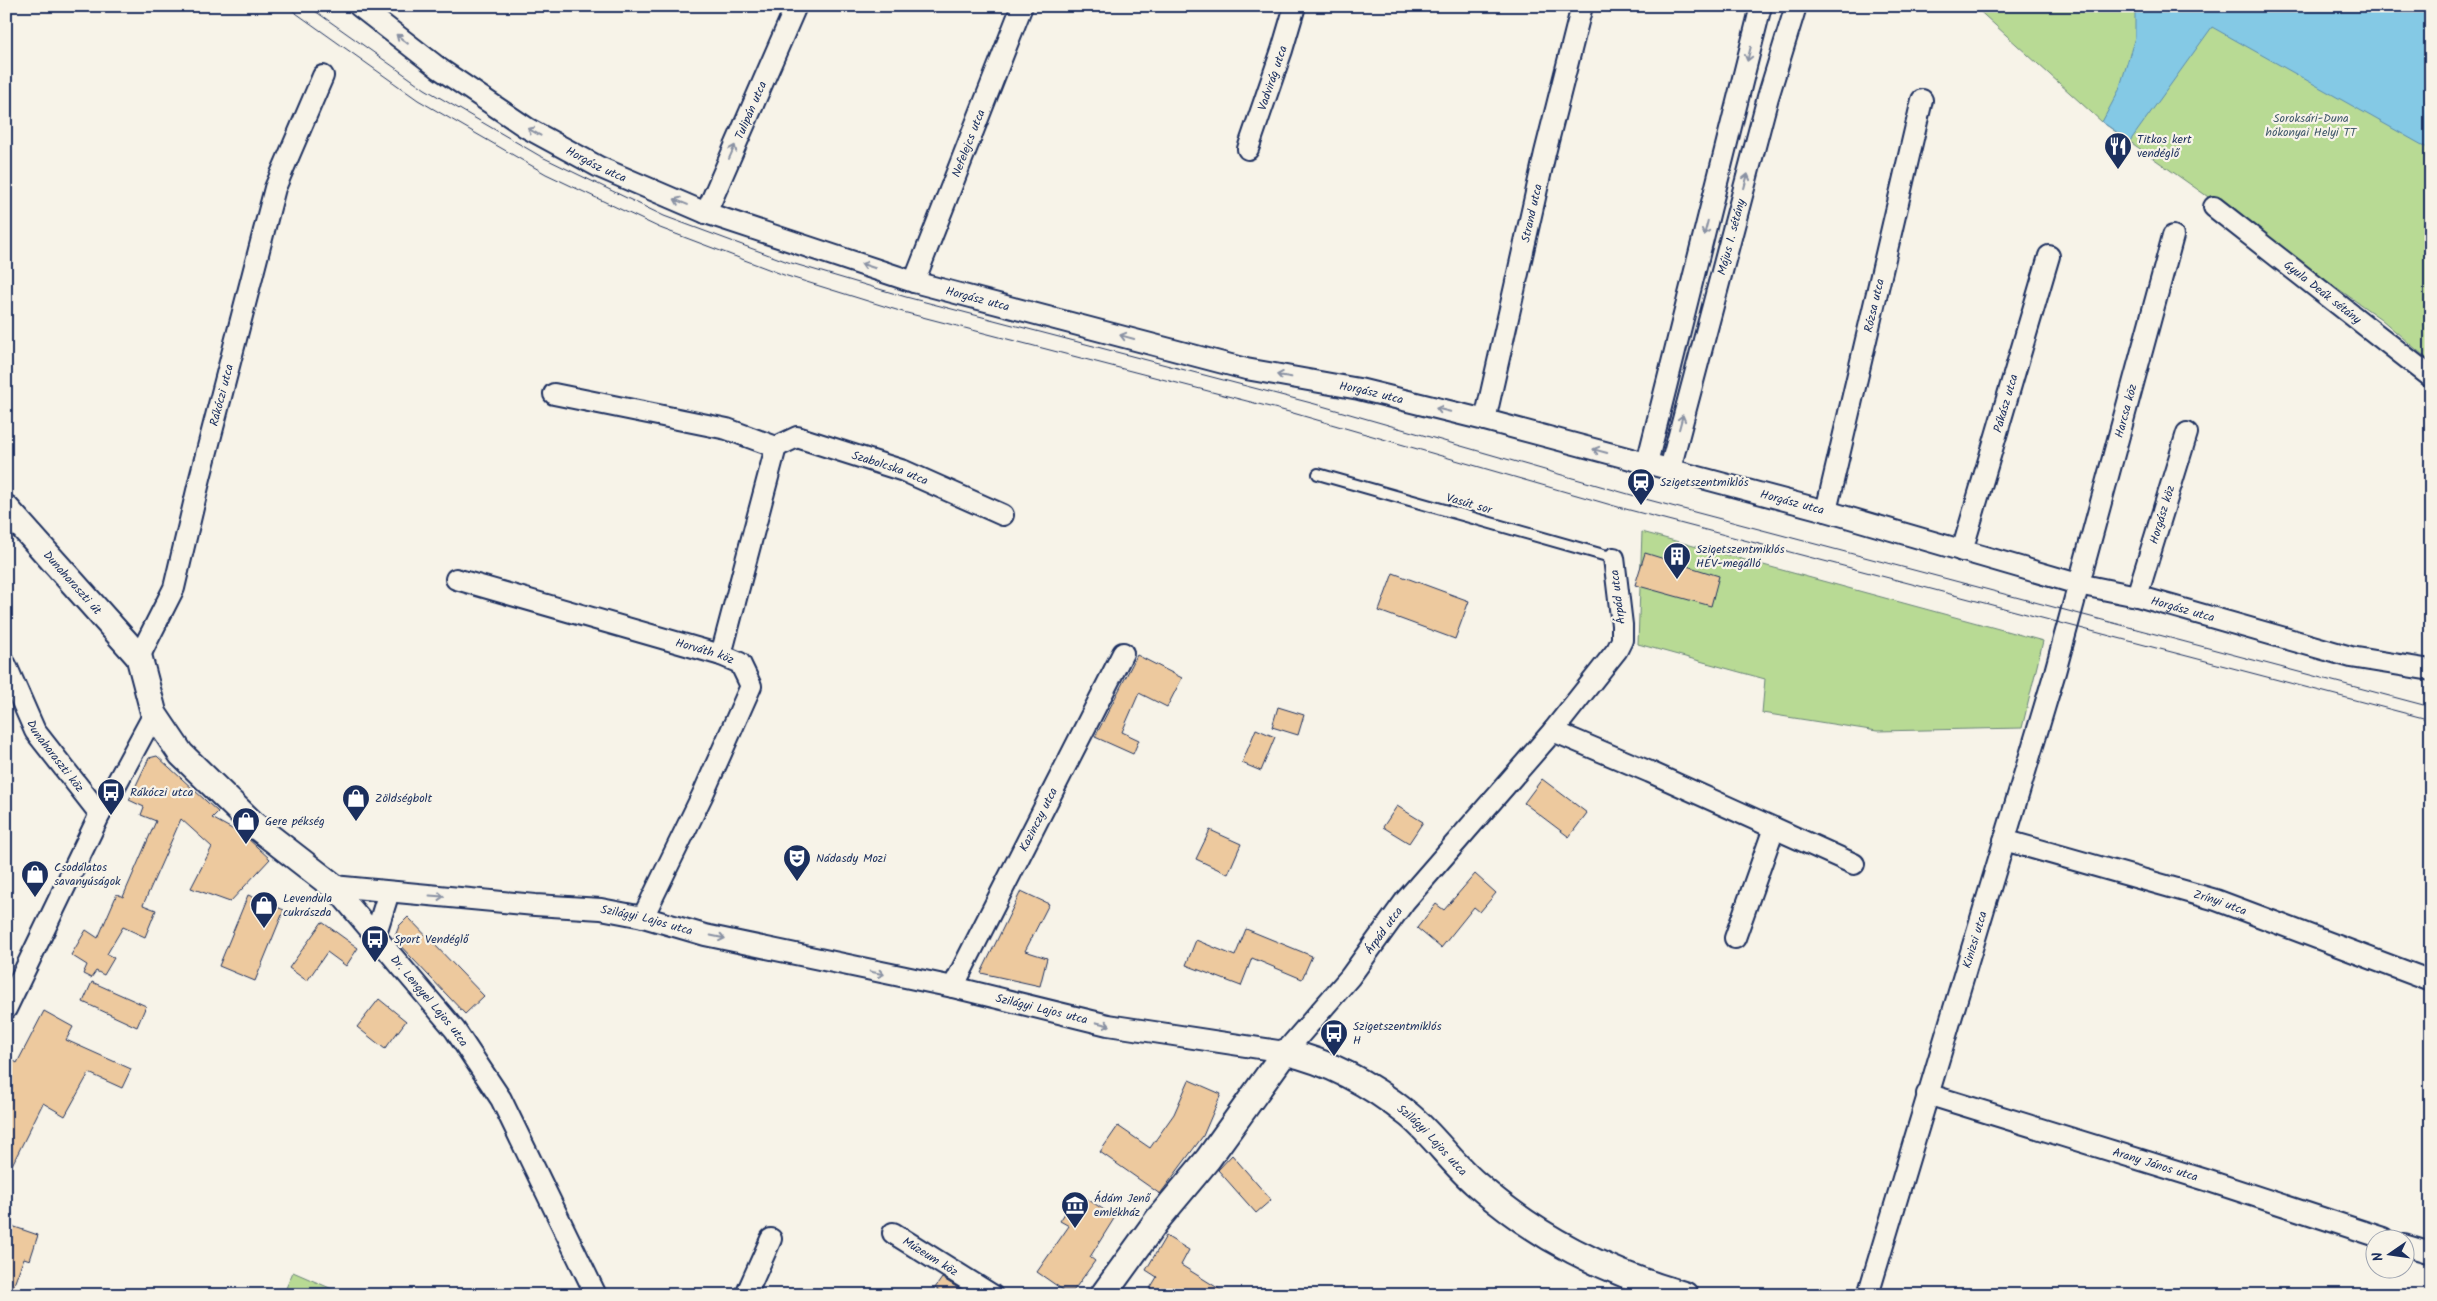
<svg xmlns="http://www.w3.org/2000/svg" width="2437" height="1301" font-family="Kalam,sans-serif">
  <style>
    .green { fill: #b8da94; stroke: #6a8479 }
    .water { fill: #84c9e5; stroke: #5a8baf }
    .building { fill: #edc99e; stroke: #1b2f5e }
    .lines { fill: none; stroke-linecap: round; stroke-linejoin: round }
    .service-casing { stroke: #1b2f5e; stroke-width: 14 }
    .minor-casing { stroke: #1b2f5e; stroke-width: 24 }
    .tertiary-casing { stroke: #1b2f5e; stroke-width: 29 }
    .service { stroke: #f7f3e8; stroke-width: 10 }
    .minor { stroke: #f7f3e8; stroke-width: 20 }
    .tertiary { stroke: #f7f3e8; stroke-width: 25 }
    .tram { stroke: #1b2f5e; stroke-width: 1 }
    .oneway { stroke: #8991a3 }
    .labels { text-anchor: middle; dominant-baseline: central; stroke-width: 4.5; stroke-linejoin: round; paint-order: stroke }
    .street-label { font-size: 12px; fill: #1b2f5e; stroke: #f7f3e8 }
    .park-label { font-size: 12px; fill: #425a6c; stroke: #f7f3e8 }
    .poi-label { font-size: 12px; fill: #1b2f5e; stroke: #f7f3e8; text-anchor: start }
  </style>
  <rect width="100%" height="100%" fill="#f7f3e8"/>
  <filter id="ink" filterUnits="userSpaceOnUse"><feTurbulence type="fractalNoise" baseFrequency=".02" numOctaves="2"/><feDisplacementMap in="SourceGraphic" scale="10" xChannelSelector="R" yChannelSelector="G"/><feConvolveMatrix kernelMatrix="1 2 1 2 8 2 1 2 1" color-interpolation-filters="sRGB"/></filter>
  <g filter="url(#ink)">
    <!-- green -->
    <path class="green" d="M1974 6H2431V362L2381 319 2102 122Z
      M1642 532 2043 641 2022 728 1877 731 1762 713 1765 679 1638 644Z
      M293 1272 346 1295H283Z"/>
    <!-- water -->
    <path class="water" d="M2135 6H2431V150L2212 27 2130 141 2102 122 2119 90 2135 37Z"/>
    <!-- building -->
    <path class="building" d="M1645 553 1719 576 1711 606 1635 585Z
      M1393 573 1469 601 1455 639 1379 611Z
      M1137 655 1182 678 1167 707 1139 693 1122 732 1139 740 1133 754 1095 737Z
      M1278 707 1304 715 1298 735 1272 727Z
      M1256 729 1275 737 1261 771 1242 763Z
      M157 756 218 812 212 818 245 836 270 859 230 902 191 888 212 847 181 819 143 905 156 910 145 937 123 927 107 954 114 958 104 975 96 971 91 978 83 974 87 965 71 955 86 930 98 938 117 894 123 897 156 821 141 815 144 807 129 800 149 758Z
      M1542 779 1587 813 1569 837 1524 803Z
      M1397 806 1423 822 1409 843 1383 827Z
      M1210 830 1241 844 1228 874 1196 859Z
      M1475 874 1496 893 1480 912 1474 907 1441 948 1417 928 1436 904 1444 910Z
      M1021 891 1049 904 1025 951 1047 958 1040 986 981 973Z
      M248 895 284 910 255 981 219 966Z
      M408 917 484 996 465 1014 394 939 399 926Z
      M322 922 358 948 346 966 327 952 307 981 289 968Z
      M1246 929 1312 956 1302 979 1252 958 1241 986 1186 965 1196 940 1235 956Z
      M92 982 146 1006 137 1027 83 1002Z
      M379 999 406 1021 385 1049 357 1027Z
      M44 1011 73 1027 66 1040 131 1069 122 1088 89 1073 65 1116 43 1103 6 1177V1075L14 1061 17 1063Z
      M1189 1080 1221 1094 1203 1136 1160 1194 1100 1152 1118 1126 1150 1148 1174 1114Z
      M1232 1155 1271 1200 1256 1213 1218 1170Z
      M1078 1193 1115 1217 1090 1257 1095 1261 1074 1290H1063L1037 1272 1069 1226 1060 1221Z
      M6 1224 38 1235 30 1260 24 1258 10 1295H6Z
      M1166 1236 1189 1250 1181 1265 1229 1295H1146L1157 1277 1146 1270Z
      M942 1278 969 1295H946L935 1288Z"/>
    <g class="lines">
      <!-- service casing -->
      <g class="service-casing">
        <path id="service" d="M1318 474 1614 558"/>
      </g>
      <!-- minor casing -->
      <g class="minor-casing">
        <g id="minor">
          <path id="s1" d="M359 6 440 69 527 128 599 167 706 213 914 282 1246 369 1359 389 1485 420 1826 511 2078 584 2137 596 2351 657 2431 670"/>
          <path id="s2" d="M1248 149 1282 50 1295 6"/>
          <path id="s3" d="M2214 207 2431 377"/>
          <path id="s4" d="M706 213 796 6"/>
          <path id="s5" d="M914 282 1022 6"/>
          <path id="s6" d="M554 394 727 429 776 447 797 437 904 471 1003 515"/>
          <path id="s7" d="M1485 420 1545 153 1582 6"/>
          <path d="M1647 463 1761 6"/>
          <path id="s8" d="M1670 469 1768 97 1796 6"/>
          <path id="s9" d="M1826 511 1922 100"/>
          <path id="s10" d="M1962 551 2049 256"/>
          <path id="s11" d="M456 579 721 655 740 663 751 686 703 794 643 917"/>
          <path id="s12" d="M2137 596 2187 433"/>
          <path d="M721 655 776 447"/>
          <path id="s13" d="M139 657 174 588 200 478 275 188 323 76"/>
          <path id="s14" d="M6 665 35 731 100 814"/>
          <path d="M1553 731 1650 772 1854 864"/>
          <path id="s15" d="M2004 840 2216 900 2431 981"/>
          <path id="s16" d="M333 886 535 905 601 909 643 917 705 935 953 987 1108 1025 1285 1052 1350 977 1405 901 1553 731 1617 650 1622 640V625L1614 558"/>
          <path id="s17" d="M333 886 455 1030 501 1099 596 1295"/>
          <path d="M375 936 389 892"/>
          <path d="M1735 938 1774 828"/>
          <path id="s18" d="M953 987 1123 653"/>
          <path d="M6 1009 100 814 154 714"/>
          <path id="s19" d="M1927 1094 2206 1180 2383 1238"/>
          <path id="s20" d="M893 1233 992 1295"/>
          <path d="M2404 1245 2431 1253"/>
          <path d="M746 1295 771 1239"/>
          <path id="s21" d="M1868 1295 2055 672 2173 236"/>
        </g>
      </g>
      <!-- tertiary casing -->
      <g class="tertiary-casing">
        <g id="tertiary">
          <path id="s22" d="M6 508 139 657 154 714 181 754 253 824 333 886"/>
          <path id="s23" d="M1103 1295 1158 1219 1208 1159 1285 1052C1330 1062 1373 1086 1409 1115 1433 1135 1452 1163 1475 1183 1537 1238 1606 1272 1685 1295"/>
        </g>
      </g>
      <!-- service -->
      <use href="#service" class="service"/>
      <!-- minor -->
      <use href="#minor" class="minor"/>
      <!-- tertiary -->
      <use href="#tertiary" class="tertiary"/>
      <!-- tram -->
      <path class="tram" d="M286 6 418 100 546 174 660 228 784 275 903 312 1293 413 1618 507 2431 720
        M308 6 425 89 540 156 664 216 788 262 906 297 1315 404 1649 500 2431 707"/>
    </g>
    <!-- one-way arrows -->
    <defs><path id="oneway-shaft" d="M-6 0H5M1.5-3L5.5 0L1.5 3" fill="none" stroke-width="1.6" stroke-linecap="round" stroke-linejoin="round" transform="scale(1.25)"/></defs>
    <g class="oneway">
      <use href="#oneway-shaft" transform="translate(402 39) rotate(-142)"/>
      <use href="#oneway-shaft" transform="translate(1749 54) rotate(104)"/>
      <use href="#oneway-shaft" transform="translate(534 132) rotate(-151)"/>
      <use href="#oneway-shaft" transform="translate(732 152) rotate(-66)"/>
      <use href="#oneway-shaft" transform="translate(1746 181) rotate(-75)"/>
      <use href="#oneway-shaft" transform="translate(681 202) rotate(-157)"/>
      <use href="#oneway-shaft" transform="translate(1706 228) rotate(104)"/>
      <use href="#oneway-shaft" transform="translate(868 266) rotate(-162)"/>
      <use href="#oneway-shaft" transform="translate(1127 337) rotate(-165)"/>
      <use href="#oneway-shaft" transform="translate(1284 376) rotate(-170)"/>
      <use href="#oneway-shaft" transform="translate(1443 410) rotate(-166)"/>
      <use href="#oneway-shaft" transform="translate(1681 422) rotate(-75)"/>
      <use href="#oneway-shaft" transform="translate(1600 451) rotate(-165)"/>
      <use href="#oneway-shaft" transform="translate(437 896) rotate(4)"/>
      <use href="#oneway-shaft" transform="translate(718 937) rotate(12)"/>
      <use href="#oneway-shaft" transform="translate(877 973) rotate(12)"/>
      <use href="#oneway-shaft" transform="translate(1103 1024) rotate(13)"/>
    </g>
  </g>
  <!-- icons -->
  <defs>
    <g id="restaurant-pin" transform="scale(1.4375)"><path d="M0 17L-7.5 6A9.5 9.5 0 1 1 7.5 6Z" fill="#1b2f5e" stroke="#f7f3e8"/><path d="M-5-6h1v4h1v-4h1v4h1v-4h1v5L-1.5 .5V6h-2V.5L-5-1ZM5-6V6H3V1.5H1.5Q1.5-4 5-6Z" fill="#fff"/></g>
    <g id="station-pin" transform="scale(1.4375)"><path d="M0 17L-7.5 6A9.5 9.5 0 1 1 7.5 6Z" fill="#1b2f5e" stroke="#f7f3e8"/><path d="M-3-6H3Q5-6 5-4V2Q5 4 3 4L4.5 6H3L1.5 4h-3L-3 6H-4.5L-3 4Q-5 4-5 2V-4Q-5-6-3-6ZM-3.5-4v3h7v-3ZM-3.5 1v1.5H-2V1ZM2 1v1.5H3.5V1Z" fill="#fff"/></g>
    <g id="building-pin" transform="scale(1.4375)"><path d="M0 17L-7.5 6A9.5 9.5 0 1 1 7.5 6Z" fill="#1b2f5e" stroke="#f7f3e8"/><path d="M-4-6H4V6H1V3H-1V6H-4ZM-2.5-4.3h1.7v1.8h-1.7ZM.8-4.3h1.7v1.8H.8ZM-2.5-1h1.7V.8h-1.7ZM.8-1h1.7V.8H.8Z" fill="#fff"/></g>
    <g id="bus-pin" transform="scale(1.4375)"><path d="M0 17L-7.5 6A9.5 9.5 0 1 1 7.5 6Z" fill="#1b2f5e" stroke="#f7f3e8"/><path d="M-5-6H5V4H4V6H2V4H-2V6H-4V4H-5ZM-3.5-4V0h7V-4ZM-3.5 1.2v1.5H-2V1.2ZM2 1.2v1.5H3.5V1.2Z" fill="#fff"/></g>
    <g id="shop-pin" transform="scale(1.4375)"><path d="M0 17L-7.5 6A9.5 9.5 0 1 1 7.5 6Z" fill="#1b2f5e" stroke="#f7f3e8"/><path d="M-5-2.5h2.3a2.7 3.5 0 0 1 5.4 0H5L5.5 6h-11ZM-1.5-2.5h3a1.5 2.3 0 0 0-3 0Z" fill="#fff"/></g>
    <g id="theatre-pin" transform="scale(1.4375)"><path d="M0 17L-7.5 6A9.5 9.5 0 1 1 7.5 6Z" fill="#1b2f5e" stroke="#f7f3e8"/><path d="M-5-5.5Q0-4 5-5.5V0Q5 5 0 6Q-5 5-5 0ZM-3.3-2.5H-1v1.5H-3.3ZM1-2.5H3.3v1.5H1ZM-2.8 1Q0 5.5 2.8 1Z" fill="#fff"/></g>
    <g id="museum-pin" transform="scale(1.4375)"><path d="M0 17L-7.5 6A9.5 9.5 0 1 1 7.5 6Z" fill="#1b2f5e" stroke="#f7f3e8"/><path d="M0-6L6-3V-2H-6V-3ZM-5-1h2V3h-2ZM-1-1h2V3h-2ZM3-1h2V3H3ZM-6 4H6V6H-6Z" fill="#fff"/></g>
  </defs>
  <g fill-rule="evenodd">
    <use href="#restaurant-pin" x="2118" y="146"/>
    <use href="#station-pin" x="1641" y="482"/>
    <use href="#building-pin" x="1677" y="556"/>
    <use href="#bus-pin" x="111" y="792"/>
    <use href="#shop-pin" x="356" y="798"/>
    <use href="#shop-pin" x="246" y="821"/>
    <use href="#theatre-pin" x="797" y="858"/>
    <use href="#shop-pin" x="35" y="874"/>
    <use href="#shop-pin" x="264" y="905"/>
    <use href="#bus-pin" x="375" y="939"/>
    <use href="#bus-pin" x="1334" y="1033"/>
    <use href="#museum-pin" x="1075" y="1205"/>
  </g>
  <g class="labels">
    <!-- street labels -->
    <g class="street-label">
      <text stroke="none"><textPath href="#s2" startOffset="75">Vadvirág utca</textPath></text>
      <text stroke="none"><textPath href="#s4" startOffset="112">Tulipán utca</textPath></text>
      <text stroke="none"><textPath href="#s5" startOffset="149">Nefelejcs utca</textPath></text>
      <text stroke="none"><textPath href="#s1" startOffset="286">Horgász utca</textPath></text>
      <text stroke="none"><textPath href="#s7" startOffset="212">Strand utca</textPath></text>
      <text stroke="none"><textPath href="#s8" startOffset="240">Május 1. sétány</textPath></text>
      <text stroke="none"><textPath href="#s3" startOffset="138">Gyula Deák sétány</textPath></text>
      <text stroke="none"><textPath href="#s1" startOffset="691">Horgász utca</textPath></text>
      <text stroke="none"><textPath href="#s9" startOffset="211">Rózsa utca</textPath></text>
      <text stroke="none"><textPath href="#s1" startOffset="1096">Horgász utca</textPath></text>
      <text stroke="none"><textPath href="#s13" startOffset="276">Rákóczi utca</textPath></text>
      <text stroke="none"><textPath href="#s10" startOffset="154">Pákász utca</textPath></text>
      <text stroke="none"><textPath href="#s21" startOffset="921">Harcsa köz</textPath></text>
      <text stroke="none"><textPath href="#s6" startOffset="350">Szabolcska utca</textPath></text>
      <text stroke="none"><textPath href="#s1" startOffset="1531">Horgász utca</textPath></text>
      <text transform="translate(1469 504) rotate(16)">Vasút sor</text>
      <text stroke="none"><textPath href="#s12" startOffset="85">Horgász köz</textPath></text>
      <text stroke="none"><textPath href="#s22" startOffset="100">Dunaharaszti út</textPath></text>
      <text transform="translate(1618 597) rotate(-97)">Árpád utca</text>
      <text stroke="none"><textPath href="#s1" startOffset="1936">Horgász utca</textPath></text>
      <text stroke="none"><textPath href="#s11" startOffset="259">Horváth köz</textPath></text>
      <text stroke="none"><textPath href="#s14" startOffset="104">Dunaharaszti köz</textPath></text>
      <text stroke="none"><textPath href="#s18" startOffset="188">Kazinczy utca</textPath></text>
      <text stroke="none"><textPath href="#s15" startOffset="225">Zrínyi utca</textPath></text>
      <text stroke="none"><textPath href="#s16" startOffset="316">Szilágyi Lajos utca</textPath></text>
      <text stroke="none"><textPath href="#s16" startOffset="1125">Árpád utca</textPath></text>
      <text stroke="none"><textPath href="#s21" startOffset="371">Kinizsi utca</textPath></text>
      <text stroke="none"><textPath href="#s17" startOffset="150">Dr. Lengyel Lajos utca</textPath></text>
      <text stroke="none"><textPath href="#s16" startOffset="721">Szilágyi Lajos utca</textPath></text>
      <text stroke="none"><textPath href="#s23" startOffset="478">Szilágyi Lajos utca</textPath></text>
      <text stroke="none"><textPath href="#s19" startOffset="239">Arany János utca</textPath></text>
      <text stroke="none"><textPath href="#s20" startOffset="44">Múzeum köz</textPath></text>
    </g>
    <!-- park labels -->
    <g class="park-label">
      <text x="2311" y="118">Soroksári-Duna<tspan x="2311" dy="14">hókonyai Helyi TT</tspan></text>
    </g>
    <!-- poi labels -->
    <g class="poi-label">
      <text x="2137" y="139">Titkos kert<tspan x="2137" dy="14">vendéglő</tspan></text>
      <text x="1660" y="482">Szigetszentmiklós</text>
      <text x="1696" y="549">Szigetszentmiklós<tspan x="1696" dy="14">HÉV-megálló</tspan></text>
      <text x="130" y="792">Rákóczi utca</text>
      <text x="375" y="798">Zöldségbolt</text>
      <text x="265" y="821">Gere pékség</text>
      <text x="816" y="858">Nádasdy Mozi</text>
      <text x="54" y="867">Csodálatos<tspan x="54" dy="14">savanyúságok</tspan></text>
      <text x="283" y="898">Levendula<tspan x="283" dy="14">cukrászda</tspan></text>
      <text x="394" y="939">Sport Vendéglő</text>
      <text x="1353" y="1026">Szigetszentmiklós<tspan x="1353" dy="14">H</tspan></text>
      <text x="1094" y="1198">Ádám Jenő<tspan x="1094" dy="14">emlékház</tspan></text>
    </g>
  </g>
  <!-- margin -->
  <rect width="2437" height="1301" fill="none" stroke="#f7f3e8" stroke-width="25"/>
  <rect x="12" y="12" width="2412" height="1276" fill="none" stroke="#1b2f5e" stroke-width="2" filter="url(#ink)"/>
  <!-- north arrow -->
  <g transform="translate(2390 1254) rotate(257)"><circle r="24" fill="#f7f3e8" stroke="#9fa5b1"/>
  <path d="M0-4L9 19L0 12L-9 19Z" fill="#1b2f5e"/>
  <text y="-8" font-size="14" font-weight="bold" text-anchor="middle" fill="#1b2f5e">N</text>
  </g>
</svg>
